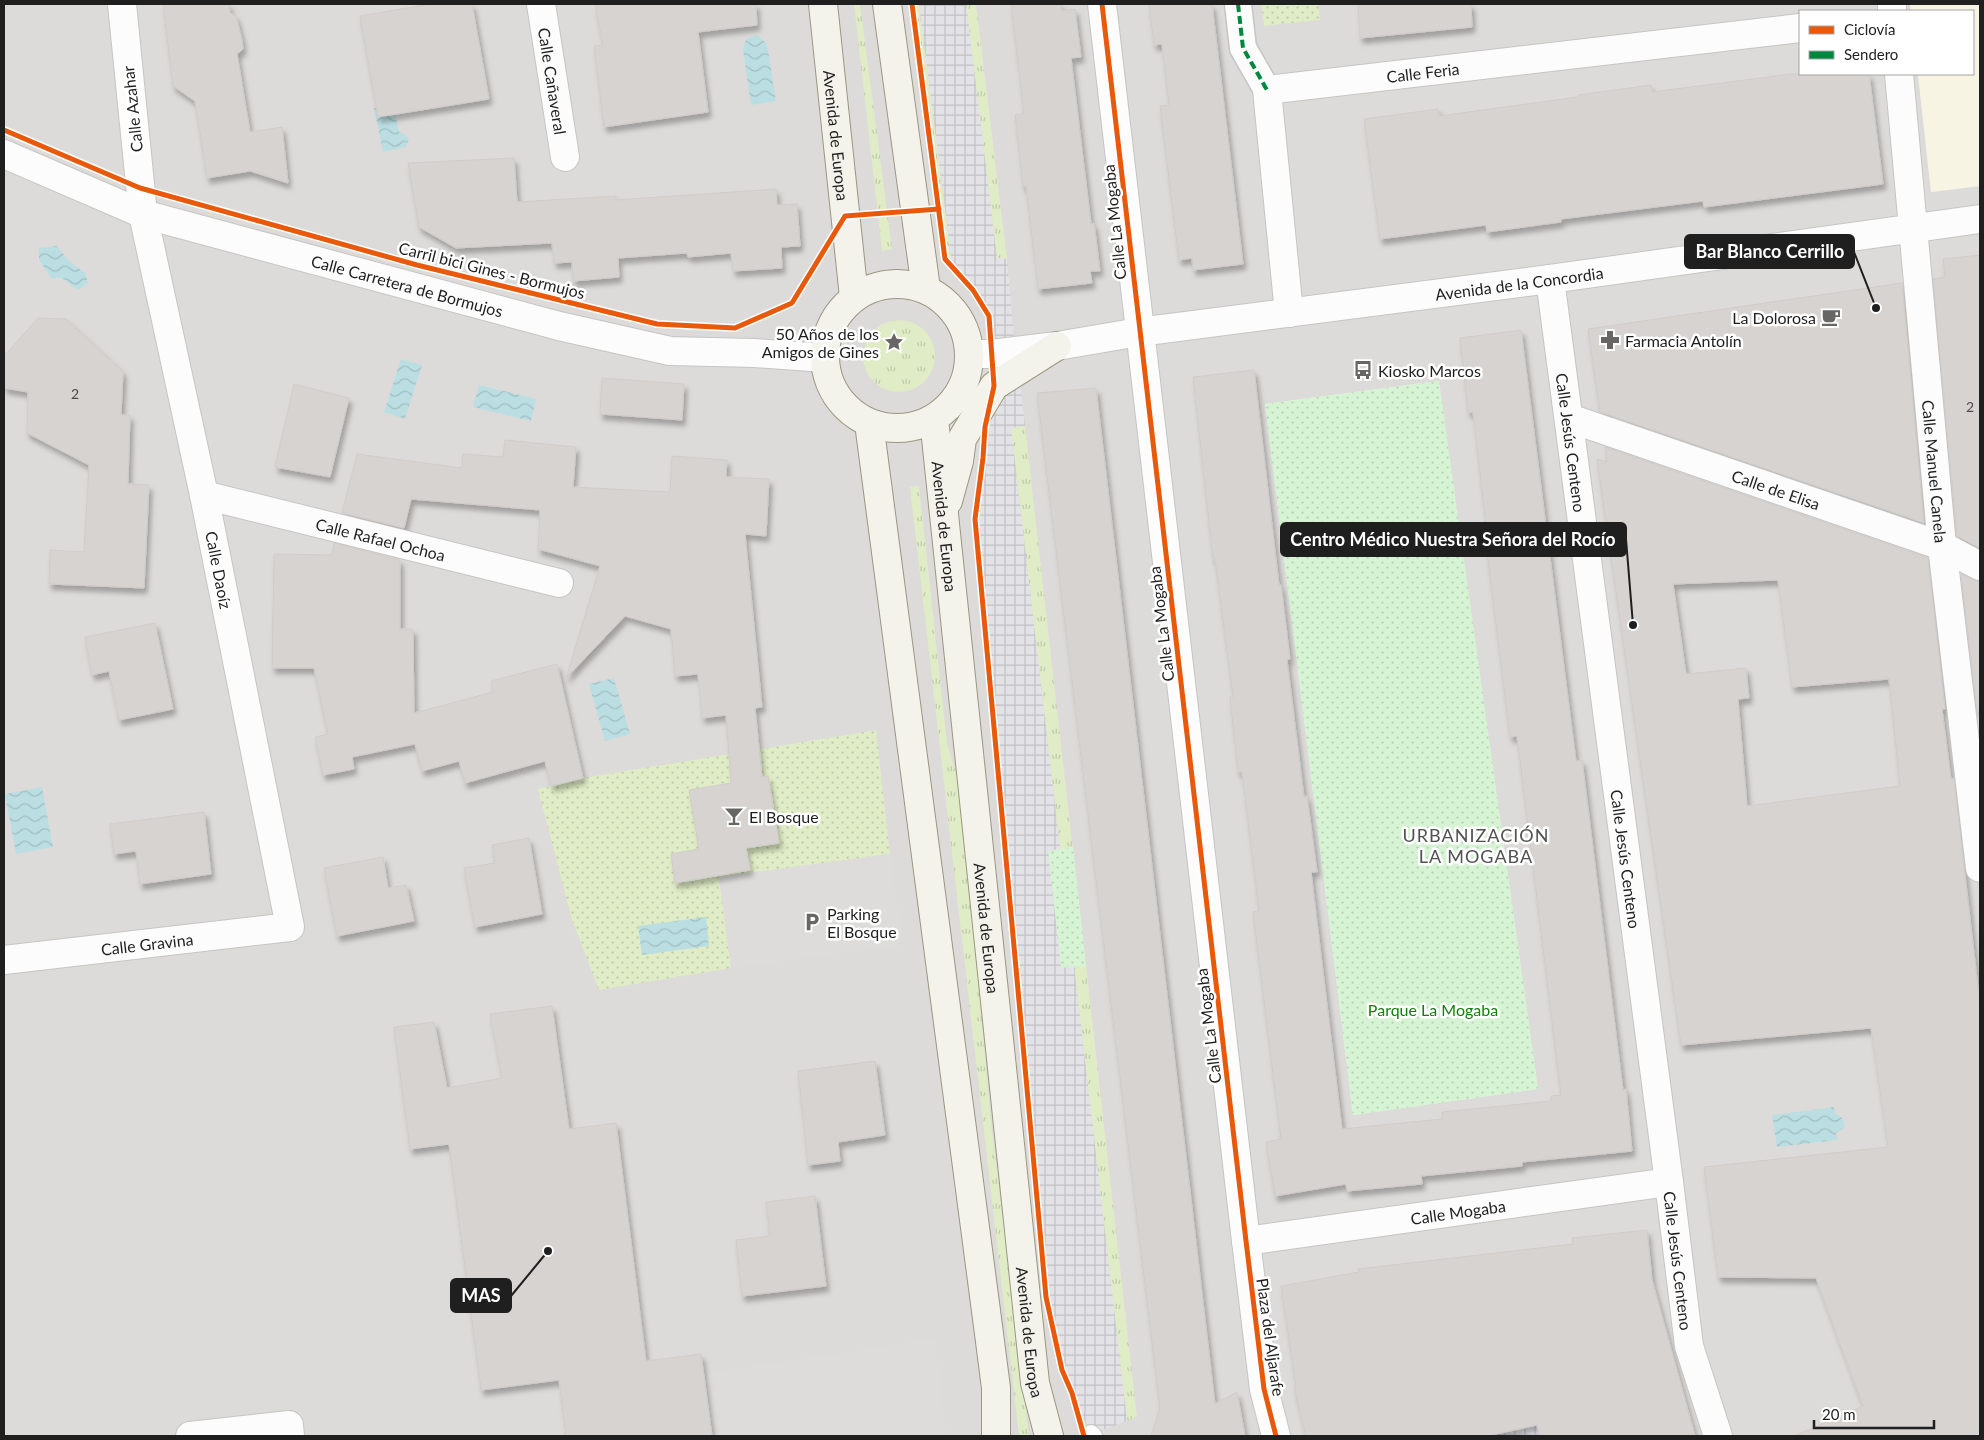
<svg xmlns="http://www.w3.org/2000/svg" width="1984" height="1440" font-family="Lato,sans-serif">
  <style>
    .residential { fill: #dcdbd9; fill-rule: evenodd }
    .education { fill: #f7f4e4 }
    .grass { fill: url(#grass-tufts) }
    .park { fill: url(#park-dots) }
    .garden { fill: url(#garden-dots) }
    .parking { fill: #dddcdb }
    .plaza { fill: url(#plaza-grid) }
    .water { fill: url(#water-waves) }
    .building { fill: #d6d3d0; stroke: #d1ccc9; fill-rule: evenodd; filter: url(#shadow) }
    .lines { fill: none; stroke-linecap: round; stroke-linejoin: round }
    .service-casing { stroke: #c6c5c4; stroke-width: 20 }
    .pedestrian-casing { stroke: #c6c5c4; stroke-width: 29 }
    .minor-casing { stroke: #c6c5c4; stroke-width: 30 }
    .secondary-casing { stroke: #99977f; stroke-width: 30 }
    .service { stroke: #fcfcfc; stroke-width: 18 }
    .pedestrian { stroke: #fcfcfc; stroke-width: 26 }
    .minor { stroke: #fcfcfc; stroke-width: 28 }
    .secondary { stroke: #f4f3eb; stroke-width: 28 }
    .quiet { stroke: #00873e; stroke-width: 4; stroke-dasharray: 8 4; stroke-linecap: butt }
    .cycleway-casing { stroke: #fff; stroke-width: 8 }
    .cycleway { stroke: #e8590c; stroke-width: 5 }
    .labels { text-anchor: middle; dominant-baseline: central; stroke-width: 5; stroke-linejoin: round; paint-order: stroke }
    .number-label { font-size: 14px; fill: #4d4c4b }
    .street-label { font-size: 16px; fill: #1f1f1f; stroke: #fff }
    .poi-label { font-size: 16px; fill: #1f1f1f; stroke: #fff; text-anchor: start }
    .park-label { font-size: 16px; fill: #0e8209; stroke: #fff }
    .neighbourhood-label { font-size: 18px; letter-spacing: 1px; fill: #525252; stroke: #fff }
    .leader { fill: none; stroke: #1f1f1f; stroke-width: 2 }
    .callout-dot { fill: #1f1f1f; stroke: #fff; stroke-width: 2 }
    .callout { fill: #1f1f1f; stroke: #1f1f1f; stroke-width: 2 }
    .callout-label { font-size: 18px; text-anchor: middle; font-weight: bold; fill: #fff }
  </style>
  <defs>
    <pattern id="grass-tufts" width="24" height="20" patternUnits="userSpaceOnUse" patternTransform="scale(1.25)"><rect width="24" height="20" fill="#dfecc6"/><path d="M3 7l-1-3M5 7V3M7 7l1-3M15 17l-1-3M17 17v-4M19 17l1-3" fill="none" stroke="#bfcaaa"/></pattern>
    <pattern id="park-dots" width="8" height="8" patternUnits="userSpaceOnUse" patternTransform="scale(1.25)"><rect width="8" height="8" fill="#d6f4d3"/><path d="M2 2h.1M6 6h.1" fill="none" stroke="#b7d1b5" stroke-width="1.8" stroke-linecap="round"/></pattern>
    <pattern id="garden-dots" width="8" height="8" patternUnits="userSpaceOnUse" patternTransform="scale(1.25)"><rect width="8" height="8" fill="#dfecc6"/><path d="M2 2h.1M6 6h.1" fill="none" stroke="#bfcaaa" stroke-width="1.8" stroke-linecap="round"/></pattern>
    <pattern id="plaza-grid" width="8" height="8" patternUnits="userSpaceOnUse" patternTransform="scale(1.25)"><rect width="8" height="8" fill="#e3e2e7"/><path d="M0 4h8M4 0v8" fill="none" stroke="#c2c1c6"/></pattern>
    <pattern id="water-waves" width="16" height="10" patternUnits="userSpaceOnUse" patternTransform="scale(1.25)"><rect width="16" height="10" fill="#bbdee2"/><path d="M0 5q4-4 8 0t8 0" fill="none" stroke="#a0bec1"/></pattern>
    <filter id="shadow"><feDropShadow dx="3" dy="5.5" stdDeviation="2.5" flood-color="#0004"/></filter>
  </defs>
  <rect width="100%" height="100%" fill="#edebe8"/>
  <!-- residential -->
  <path class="residential" d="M4 4H1910L1911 11H1800V74H1918L1931 192 1980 186V1436H4ZM1438 381 1538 1089 1353 1115 1265 404Z"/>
  <!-- education -->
  <path class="education" d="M1910 4H1980V186L1931 192 1918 74H1973V11H1911Z"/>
  <!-- grass -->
  <path class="grass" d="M854 4H860L892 249 882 251Z
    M912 4H919L951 256 945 259Z
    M966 4H976L1007 259 997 258Z
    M863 356a36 36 0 1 1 72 0a36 36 0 1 1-72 0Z
    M1025 426 1137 1417 1127 1421 1011 427Z
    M919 486 947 743 961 791 991 1122 1029 1436H1019L910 487Z"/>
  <!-- park -->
  <path class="park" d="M1439 381 1538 1089 1353 1115 1265 404Z
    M1073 847 1086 966 1061 969 1048 851Z"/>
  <!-- garden -->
  <path class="garden" d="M1261 4H1318L1320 20 1264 26Z
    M876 730 890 854 719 877 731 968 599 990 572 920 538 789 583 778Z"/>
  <!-- parking -->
  <path class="parking" d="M890 854 902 945 731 968 719 877Z
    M934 1339 946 1436H712L704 1374Z"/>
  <!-- plaza -->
  <path class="plaza" d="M919 4H966L997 258 1007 259 1015 351 991 354 988 316 973 290 945 259 951 256Z
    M1019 370 1025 426 1011 428 1060 849 1048 851 1061 968 1074 966 1127 1421 1091 1434 1062 1370 1046 1297 975 519 983 458 985 427Z
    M1537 1425 1540 1436H1487Z"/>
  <!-- water -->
  <path class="water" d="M757 35 767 44 776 101 751 105 743 50 746 39Z
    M393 104 399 132 406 135 409 140 406 147 383 152 374 108Z
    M57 246 69 261 85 273 88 283 78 290 62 278H51L39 260V248Z
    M401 359 422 365 405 419 384 412Z
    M479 385 536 399 531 421 473 407Z
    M614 678 630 734 605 741 589 684Z
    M42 787 53 847 16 854 5 794Z
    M706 917 709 946 642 955 638 926Z
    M1834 1107 1835 1113C1842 1117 1845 1120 1844 1128L1836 1133 1837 1140 1777 1147 1772 1115Z"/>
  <!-- building -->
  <path class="building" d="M163 4H229L230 13 236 16 242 40 243 49 237 54 250 132 282 127 288 183 250 171 207 178 195 101 173 86Z
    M431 4H472L489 99 378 117 360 16Z
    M595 4H756L757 25 698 32 708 112 604 127 594 46 603 45Z
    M1011 4H1061L1062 11 1075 9 1081 57 1071 58 1091 224 1094 223 1100 271H1090L1092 283 1038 289 1026 186H1023L1015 115 1024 114Z
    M1149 4H1212L1243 264 1193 270 1192 258 1179 260 1160 106 1169 105 1162 44 1154 45Z
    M1358 4H1471L1472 27 1360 38Z
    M1791 74H1869L1883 184 1704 207 1703 201 1561 219V222L1487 232 1486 225 1380 239 1364 119 1438 109 1439 116 1578 97V95L1651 85 1652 92Z
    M514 158 517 202 616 196V200L776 189 777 205 797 204 800 246 781 247 782 268 733 271 731 253 688 257 687 253 618 258 619 277 573 281 572 262 554 263 552 243 456 248 419 227 408 163Z
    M1980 255V548L1957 536 1933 279 1945 277 1943 259Z
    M1902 283 1924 523 1600 412 1588 329Z
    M38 318 66 319 123 372 121 415H130L128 484 149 485 144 588 49 584 50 550 84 552 89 465 27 433 28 392 4 388V356Z
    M1521 330 1576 761 1582 760 1623 1090 1626 1089 1632 1151 1522 1162V1166L1421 1176 1422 1184 1347 1191 1346 1184 1275 1196 1266 1142 1281 1139 1253 912 1259 911 1242 772H1238L1230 697H1233L1215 559H1213L1193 377 1254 370 1279 585H1281L1290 659 1287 660 1304 797 1307 796 1317 872H1311L1342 1129 1442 1119V1112L1551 1101V1096L1561 1095 1517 736 1510 737 1487 552H1489L1473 412H1468L1460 338Z
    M602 378 684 384 682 420 600 414Z
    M294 384 349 398 330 477 275 467Z
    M1096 388 1215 1404 1237 1392 1245 1436H1151L1160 1408 1037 393Z
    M505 440 576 447 573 487 670 492 672 456 727 460 726 477 769 479 766 536 745 534 762 707 755 708 762 777 768 776 779 843 746 848 750 870 675 883 671 854 699 849 689 790 731 783 726 715 702 718 698 674 675 676 671 629 625 616 566 678 600 566 538 549 540 510 411 499 404 528 342 513 357 454 462 468 463 454 503 457Z
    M1605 447 1928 558 1945 709H1942L1951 779H1954L1980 1005V1436H1794L1863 1406 1816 1278 1718 1277 1704 1167 1888 1147 1871 1028 1681 1045 1597 459 1607 462ZM1778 580 1792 687 1889 679 1900 786 1747 806 1738 699 1749 698 1746 668 1686 674 1673 584Z
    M334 543 400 560V629H413L414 713 493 692 491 681 557 664 583 778 551 786 545 761 465 783 459 761 422 771 415 744 352 757 354 769 323 775 315 737 328 734 314 668H272L274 554 332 555Z
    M1961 574 1980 582V711H1977Z
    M155 623 173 709 119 720 109 671 92 675 85 637Z
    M204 812 211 874 140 884 136 851 114 854 110 824Z
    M529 838 542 914 475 927 464 868 495 863 492 845Z
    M383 857 388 888 406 885 414 921 337 936 324 868Z
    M552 1006 569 1129 616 1123 646 1361 701 1354 712 1436H566L559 1380 481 1390 449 1144 410 1149 394 1027 434 1022 447 1088 502 1078 490 1014Z
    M875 1061 885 1135 838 1142 840 1161 808 1165 798 1071Z
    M815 1196 826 1286 742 1296 736 1240 770 1236 766 1202Z
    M1647 1230 1652 1280 1695 1436H1540L1537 1425 1487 1436H1306L1294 1387 1296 1386 1281 1286 1359 1272 1358 1269 1573 1244 1572 1238Z"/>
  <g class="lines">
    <!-- service casing -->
    <g class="service-casing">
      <path id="service" d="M1091 1434 1093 1436"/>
    </g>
    <!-- pedestrian casing -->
    <g class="pedestrian-casing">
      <path id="pedestrian" d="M1238 4 1243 48 1267 90"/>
    </g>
    <!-- minor casing -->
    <g class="minor-casing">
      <g id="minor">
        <path id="s1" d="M541 4 565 157"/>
        <path d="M1102 4 1246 1241 1264 1389 1276 1436"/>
        <path d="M1892 4V11"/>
        <path id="s2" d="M1899 74 1942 546 1980 868"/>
        <path id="s3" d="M4 154 143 214 559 326 670 351 754 353 825 358"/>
        <path id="s4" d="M1550 279 1669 1182 1689 1346 1718 1436"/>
        <path id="s5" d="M1289 313 1267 90 1800 28"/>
        <path id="s6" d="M970 354H991L1057 346 1139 332 1550 279 1980 219"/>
        <path id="s7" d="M1569 418 1942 546 1980 566"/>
        <path id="s8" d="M204 495 559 583"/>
        <path id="s9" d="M4 960 290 927 204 495 143 214 122 4"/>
        <path id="s10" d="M1246 1241 1669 1182"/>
        <path d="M190 1436 289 1425 290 1436"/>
      </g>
    </g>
    <!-- secondary casing -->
    <g class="secondary-casing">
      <g id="secondary">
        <path id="s11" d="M823 4 854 297"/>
        <path d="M887 4 926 289"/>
        <circle cx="897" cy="356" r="72"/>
        <path id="s12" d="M934 419 1035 1383 1049 1436"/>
        <path d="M869 423 988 1326 996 1388V1436"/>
        <path d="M948 501 959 461 962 439 994 386 1057 346"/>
      </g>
    </g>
    <!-- service -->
    <use href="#service" class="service"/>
    <!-- pedestrian -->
    <use href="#pedestrian" class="pedestrian"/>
    <!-- minor -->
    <use href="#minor" class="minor"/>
    <!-- secondary -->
    <use href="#secondary" class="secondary"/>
    <!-- quiet -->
    <path class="quiet" d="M1238 4 1243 48 1267 90"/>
    <!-- cycleway casing -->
    <g class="cycleway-casing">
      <path id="cycleway" d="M912 4 945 259 973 290 989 316 994 386 985 427 983 458 975 519 1046 1297 1062 1370 1072 1393 1084 1436
        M1102 4 1246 1241 1264 1389 1276 1436
        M4 130 140 188 417 265 657 324 735 328 792 303 845 216 939 209"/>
    </g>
    <!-- cycleway -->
    <use href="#cycleway" class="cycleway"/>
  </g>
  <!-- icons -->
  <defs>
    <g id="cafe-bare" transform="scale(1.5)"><path d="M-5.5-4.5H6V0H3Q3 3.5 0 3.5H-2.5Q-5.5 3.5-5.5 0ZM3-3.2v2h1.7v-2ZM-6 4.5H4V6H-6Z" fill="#676665" stroke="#fff" stroke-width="2.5" paint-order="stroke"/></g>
    <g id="pharmacy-bare" transform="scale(1.5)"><path d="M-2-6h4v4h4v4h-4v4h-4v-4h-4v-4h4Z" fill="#676665" stroke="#fff" stroke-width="2.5" paint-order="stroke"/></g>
    <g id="sight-bare" transform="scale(1.5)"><path d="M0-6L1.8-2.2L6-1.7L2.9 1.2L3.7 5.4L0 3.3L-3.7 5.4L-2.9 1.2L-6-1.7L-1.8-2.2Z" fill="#676665" stroke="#fff" stroke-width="2.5" paint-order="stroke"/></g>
    <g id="bus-bare" transform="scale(1.5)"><path d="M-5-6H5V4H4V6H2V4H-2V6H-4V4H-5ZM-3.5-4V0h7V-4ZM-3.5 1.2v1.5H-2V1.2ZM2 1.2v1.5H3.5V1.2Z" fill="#676665" stroke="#fff" stroke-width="2.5" paint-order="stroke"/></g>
    <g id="bar-bare" transform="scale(1.5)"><path d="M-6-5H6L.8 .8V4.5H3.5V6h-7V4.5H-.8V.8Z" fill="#676665" stroke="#fff" stroke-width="2.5" paint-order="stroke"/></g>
    <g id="parking-bare" transform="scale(1.5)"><path d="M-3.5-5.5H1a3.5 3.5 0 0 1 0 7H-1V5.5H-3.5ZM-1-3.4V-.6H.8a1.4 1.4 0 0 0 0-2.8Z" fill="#676665" stroke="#fff" stroke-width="2.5" paint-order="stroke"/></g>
  </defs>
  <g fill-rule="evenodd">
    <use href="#cafe-bare" x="1831" y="317"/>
    <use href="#pharmacy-bare" x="1610" y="340"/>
    <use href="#sight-bare" x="894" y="342"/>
    <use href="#bus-bare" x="1363" y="370"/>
    <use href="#bar-bare" x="734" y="816"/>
    <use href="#parking-bare" x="812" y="922"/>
  </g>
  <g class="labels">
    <!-- number labels -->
    <g class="number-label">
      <text x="75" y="393">2</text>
      <text x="1970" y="406">2</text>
    </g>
    <!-- street labels -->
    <g class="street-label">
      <text stroke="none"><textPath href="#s5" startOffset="381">Calle Feria</textPath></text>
      <text stroke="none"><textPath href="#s1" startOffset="78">Calle Cañaveral</textPath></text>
      <text transform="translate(132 109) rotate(-96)">Calle Azahar</text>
      <text stroke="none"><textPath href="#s11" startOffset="132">Avenida de Europa</textPath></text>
      <text transform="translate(1114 222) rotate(-96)">Calle La Mogaba</text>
      <text transform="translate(492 270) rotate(14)">Carril bici Gines - Bormujos</text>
      <text stroke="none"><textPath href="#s6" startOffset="554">Avenida de la Concordia</textPath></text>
      <text stroke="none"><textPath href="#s3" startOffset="425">Calle Carretera de Bormujos</textPath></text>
      <text stroke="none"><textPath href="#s4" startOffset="165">Calle Jesús Centeno</textPath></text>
      <text stroke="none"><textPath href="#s2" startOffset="399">Calle Manuel Canela</textPath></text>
      <text stroke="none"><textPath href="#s7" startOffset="219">Calle de Elisa</textPath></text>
      <text stroke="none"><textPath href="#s12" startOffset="108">Avenida de Europa</textPath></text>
      <text stroke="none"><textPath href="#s8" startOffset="182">Calle Rafael Ochoa</textPath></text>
      <text transform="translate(219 570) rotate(79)">Calle Daoíz</text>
      <text transform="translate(1161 624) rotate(-97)">Calle La Mogaba</text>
      <text stroke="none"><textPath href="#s4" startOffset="585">Calle Jesús Centeno</textPath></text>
      <text stroke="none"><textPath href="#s12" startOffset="512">Avenida de Europa</textPath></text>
      <text stroke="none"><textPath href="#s9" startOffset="144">Calle Gravina</textPath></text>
      <text transform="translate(1208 1026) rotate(-97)">Calle La Mogaba</text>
      <text stroke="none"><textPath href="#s10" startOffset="214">Calle Mogaba</textPath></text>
      <text stroke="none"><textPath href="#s4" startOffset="990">Calle Jesús Centeno</textPath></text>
      <text stroke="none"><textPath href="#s12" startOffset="918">Avenida de Europa</textPath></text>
      <text transform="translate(1271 1337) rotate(82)">Plaza del Aljarafe</text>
    </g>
    <!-- poi labels -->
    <g class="poi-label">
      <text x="1816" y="317" text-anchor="end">La Dolorosa</text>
      <text x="879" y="333" text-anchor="end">50 Años de los<tspan x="879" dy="18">Amigos de Gines</tspan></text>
      <text x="1625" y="340">Farmacia Antolín</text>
      <text x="1378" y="370">Kiosko Marcos</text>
      <text x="749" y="816">El Bosque</text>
      <text x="827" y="913">Parking<tspan x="827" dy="18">El Bosque</tspan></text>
    </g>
    <!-- park labels -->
    <g class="park-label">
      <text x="1433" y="1009">Parque La Mogaba</text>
    </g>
    <!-- neighbourhood labels -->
    <g class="neighbourhood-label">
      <text x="1476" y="835">URBANIZACIÓN<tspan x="1476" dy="21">LA MOGABA</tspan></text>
    </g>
  </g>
  <!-- callouts -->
  <path class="leader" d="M1876 308L1854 252M1633 625L1626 539M548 1251L511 1296"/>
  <g class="callout-dot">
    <circle cx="1876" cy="308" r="5"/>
    <circle cx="1633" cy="625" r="5"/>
    <circle cx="548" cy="1251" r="5"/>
  </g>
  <g class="callout">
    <rect x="1685" y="235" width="169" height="33" rx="5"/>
    <rect x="1281" y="523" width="345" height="33" rx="5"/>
    <rect x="451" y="1279" width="60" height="33" rx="5"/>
  </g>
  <g class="callout-label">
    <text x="1770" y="258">Bar Blanco Cerrillo</text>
    <text x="1453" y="546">Centro Médico Nuestra Señora del Rocío</text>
    <text x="481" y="1302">MAS</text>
  </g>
  <!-- border -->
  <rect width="1984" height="1440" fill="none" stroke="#1f1f1f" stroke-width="10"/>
  <!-- legend -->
  <rect x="1799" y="10" width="175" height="65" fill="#ffffff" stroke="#a5a5a5"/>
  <rect x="1809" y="26" width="25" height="8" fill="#e8590c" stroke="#a5a5a5"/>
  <text x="1844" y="35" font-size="15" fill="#1f1f1f">Ciclovía</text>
  <rect x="1809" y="51" width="25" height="8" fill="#00873e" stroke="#a5a5a5"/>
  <text x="1844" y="60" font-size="15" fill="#1f1f1f">Sendero</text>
  <!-- scale -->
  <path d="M1814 1420v8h120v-8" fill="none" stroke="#1f1f1f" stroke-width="2.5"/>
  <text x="1822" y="1420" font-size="15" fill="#1f1f1f" stroke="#ffffff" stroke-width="4" paint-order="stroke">20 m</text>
</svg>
